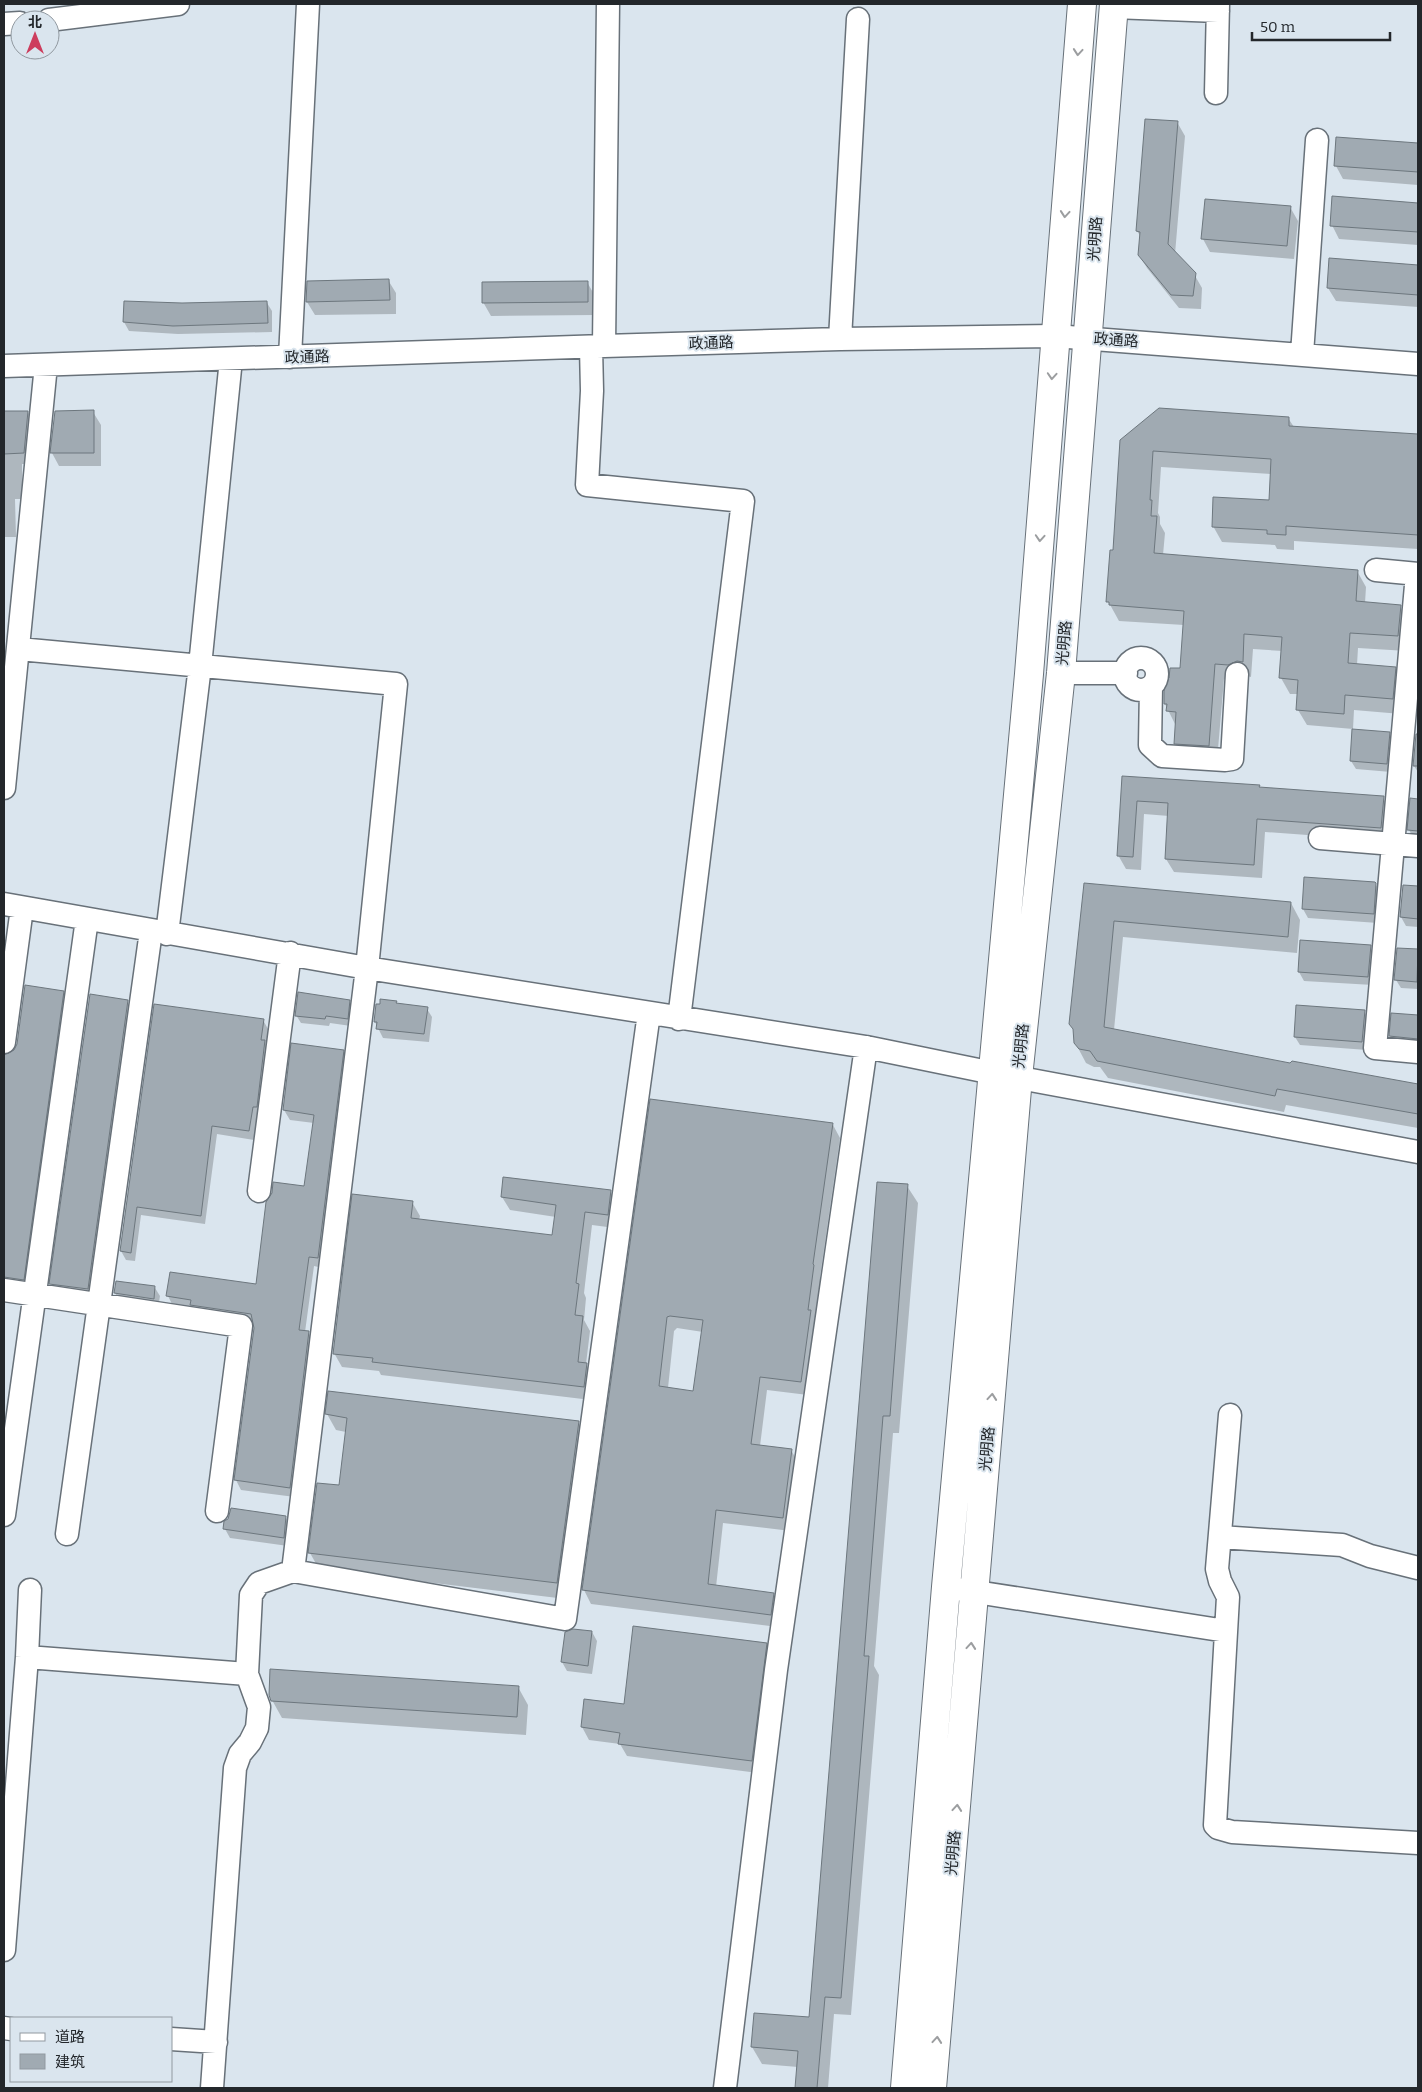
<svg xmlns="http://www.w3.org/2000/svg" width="1422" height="2092" font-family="Bitter,'Noto Sans SC',serif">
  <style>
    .shadow { fill: #0003; fill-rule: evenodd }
    .building { fill: #a0aab2; stroke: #6d777e; fill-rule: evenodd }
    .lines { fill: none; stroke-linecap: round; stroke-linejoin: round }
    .minor-casing { stroke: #687179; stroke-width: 25 }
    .major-casing { stroke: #687179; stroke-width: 30 }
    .minor { stroke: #fff; stroke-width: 22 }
    .major { stroke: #fff; stroke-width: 28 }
    .oneway { stroke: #9c9ea0 }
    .labels { text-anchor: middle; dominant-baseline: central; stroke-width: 4; stroke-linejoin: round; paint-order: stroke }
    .street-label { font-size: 15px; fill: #23272b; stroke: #dae5ee }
  </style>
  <rect width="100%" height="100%" fill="#dae5ee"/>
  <!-- shadow -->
  <path class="shadow" d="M1177 122 1185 136 1175 254 1194 274 1202 288 1201 309 1179 308 1147 268 1139 255 1141 237 1137 231Z
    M1338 138 1418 144V185L1343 179 1336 166Z
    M1334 198 1418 204V245L1339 239 1332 225Z
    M1290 207 1298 221 1294 259 1210 252 1203 239Z
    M1330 260 1418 266V307L1336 301 1328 288Z
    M388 280 396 293V314L315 315 307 302 308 282Z
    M587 282 595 296V315L491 316 483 302Z
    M125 302 182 305 267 303 272 311V332L178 334 129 331 124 322Z
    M4 412H28L34 424 30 464H22V499H15L16 537H4Z
    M93 412 101 425V466H59L52 453Z
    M1288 418 1294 427 1418 436V549L1294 541V550L1277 549 1275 545 1222 542 1213 526 1270 501 1271 474 1161 467 1158 513 1160 517V524L1165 533 1163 555 1357 571 1366 587 1365 603 1400 606 1409 621 1407 651 1358 648 1357 665 1395 668 1404 684 1401 714 1354 710 1353 729 1307 725 1298 710 1299 694H1290L1281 678 1283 651 1253 649 1251 677 1247 676 1238 680 1224 679 1217 761 1184 759 1175 743 1176 726 1165 704 1170 679 1181 670 1184 625 1119 621 1108 601 1114 551 1121 441Z
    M1389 733 1394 742 1391 772 1356 769 1351 761Z
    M1417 735H1418V772L1414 766Z
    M1123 777 1259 786 1260 788 1383 798 1391 811 1389 841 1265 832 1262 878 1174 872 1166 859 1169 816 1144 814 1141 870 1126 869 1118 855Z
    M1411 800H1418V839H1414L1409 830Z
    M1085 884 1291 903 1300 920 1297 953 1123 937 1114 1030 1290 1064 1292 1063 1418 1085V1128L1286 1105 1284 1112 1108 1078 1100 1067H1094L1086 1063 1077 1046Z
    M1376 885 1381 893 1378 923 1308 918 1303 909Z
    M1404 887 1418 888V927L1406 926 1401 917Z
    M1370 947 1375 956 1373 985 1304 981 1299 972Z
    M1398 949 1418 950V989L1401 988 1396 980Z
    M63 992 68 1000 28 1288H4V1056L10 1055 15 1051 18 1045Z
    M127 1001 132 1010 92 1298 56 1292 51 1283Z
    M349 1001 353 1009 351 1026 330 1023 329 1026 301 1023 296 1015Z
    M396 1002 397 1005 427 1009 432 1017 429 1042 383 1038 375 1022Z
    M155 1005 263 1020 268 1029 266 1044 270 1050 261 1115H257L254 1140 217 1134 205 1224 141 1215 135 1261 126 1260 121 1251Z
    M1364 1011 1369 1020 1367 1050 1300 1045 1295 1037Z
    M1392 1014 1418 1016V1047L1396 1045 1390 1036Z
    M343 1051 349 1061 323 1268 314 1266 305 1332H308L314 1342 295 1497 241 1490 236 1480 255 1328 254 1323 197 1314 173 1306 168 1296 257 1286 305 1187 314 1123 290 1120 284 1110Z
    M651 1101 833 1125 840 1138 820 1277 821 1279 808 1395 767 1390 760 1446 791 1450 799 1464 791 1531 723 1523 716 1587 773 1594 781 1607 778 1627 591 1604 584 1590ZM677 1328 703 1332 694 1392 668 1388 674 1331Z
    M907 1186 918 1203 899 1433H893L874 1666 879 1675 851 2015 834 2014 828 2088H796L798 2067 762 2064 752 2047 810 2018Z
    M610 1191 618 1204 615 1228 592 1225 584 1293 586 1298 584 1320 590 1331 586 1364 594 1378 591 1400 381 1375 379 1371 342 1367 334 1353 412 1202 420 1216 419 1220 553 1236 556 1217 510 1210 502 1197Z
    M155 1288 160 1296 158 1308 120 1302 115 1293Z
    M327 1414 578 1422 588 1438 566 1599 319 1569 310 1553 340 1487 346 1432 336 1430Z
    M286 1518 291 1526 288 1546 230 1538 225 1529Z
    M592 1632 597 1641 592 1674 567 1671 562 1662Z
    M766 1644 773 1657 758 1773 627 1756 620 1744 589 1740 582 1727 585 1701 625 1706Z
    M518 1687 528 1705 526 1735 282 1718 272 1700Z"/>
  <!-- building -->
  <path class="building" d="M1145 119 1178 121 1168 244 1196 273 1193 296 1171 295 1138 255 1140 232 1136 231Z
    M1336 137 1418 143V172L1334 166Z
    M1332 196 1418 203V232L1330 226Z
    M1205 199 1291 206 1287 246 1201 239Z
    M1329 258 1418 265V295L1327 288Z
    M389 279 390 300 306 302 307 281Z
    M588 281V302L482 303V282Z
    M124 301 182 303 267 301 268 323 173 326 123 322Z
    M1159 408 1289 417V426L1418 434V535L1286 526V535L1267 534V530L1212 527 1213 497 1269 500 1271 459 1153 451 1150 500H1152L1151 516H1157L1154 553 1358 570 1356 601 1401 605 1398 636 1350 633 1348 663 1396 667 1393 699 1345 695 1344 714 1296 710 1298 680 1279 678 1282 637 1244 634 1243 662 1237 661 1228 665 1215 664 1209 746 1174 744 1176 712 1166 711 1167 704H1164V687L1159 677 1169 678 1170 668H1180L1184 611 1109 605V602H1106L1110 550H1113L1120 440Z
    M94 410V453H50L55 411Z
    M4 411H28L24 453 4 454Z
    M1352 729 1390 732 1387 764 1350 761Z
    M1416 734H1418V766H1413Z
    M1122 776 1260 785 1259 787 1383 796H1384L1381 828 1257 819 1254 865 1165 859 1168 803 1137 801 1133 857 1117 856Z
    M1410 798 1418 799V831L1407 830Z
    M1304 877 1375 882 1376 883 1374 914 1302 909Z
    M1084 883 1291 902 1288 937 1114 921 1104 1027 1290 1063 1292 1061 1418 1084V1114L1277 1089 1275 1096 1097 1061 1090 1051 1079 1049 1074 1043 1073 1029 1069 1024Z
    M1403 885 1418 886V919L1400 917Z
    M1300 940 1371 945 1368 977 1298 972Z
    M1397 948 1418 949 1417 982 1394 980Z
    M25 985 64 991 24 1280 4 1277V1055L14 1050 17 1044Z
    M298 992 350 1000 348 1019 326 1016 325 1019 295 1016Z
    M90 994 128 1000 88 1289 49 1284Z
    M380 999 397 1001 396 1003 428 1007 424 1034 376 1029 377 1022H374L376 1004H380Z
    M154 1004 264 1019 261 1040H265L257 1107H253L249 1131 212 1126 201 1216 137 1207 131 1253 120 1251Z
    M1296 1005 1365 1010 1362 1042 1294 1037Z
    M1391 1013 1418 1015V1039L1389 1036Z
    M291 1043 344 1050 318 1258 309 1257 299 1330 309 1331 290 1488 234 1480 254 1328 251 1314 190 1305 191 1300 166 1296 170 1272 256 1284 266 1202 272 1193 273 1182 304 1186 314 1115 283 1110Z
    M650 1099 833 1123 813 1264 814 1265 808 1310H811L801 1382 760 1377 751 1444 792 1449 783 1518 716 1510 708 1584 774 1593 771 1615 582 1590ZM670 1316 703 1320 693 1391 659 1386 667 1317Z
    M503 1177 611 1190 608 1215 585 1212 576 1283 579 1284 575 1315 583 1316 578 1362 587 1363 584 1387 372 1362 373 1358 333 1354 352 1194 413 1201 411 1218 552 1235 556 1205 501 1197Z
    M877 1182 908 1184 890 1416H883L864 1656H869L841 1998 825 1997 817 2088H795L798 2051 751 2047 754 2013 809 2017Z
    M116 1281 155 1286 154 1299 114 1293Z
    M328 1391 579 1421 557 1583 308 1553 317 1483 339 1485 347 1418 325 1414Z
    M231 1508 286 1516 284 1538 223 1529 224 1521 228 1519Z
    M633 1626 767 1643 752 1761 618 1744 620 1733 581 1727 584 1699 624 1704Z
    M573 1629 592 1631 588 1666 561 1662 565 1632Z
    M270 1669 519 1686 517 1717 271 1701 269 1695Z"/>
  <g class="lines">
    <!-- minor casing -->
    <g class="minor-casing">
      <path id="minor" d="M1113 7 1218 11
        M49 20 178 4
        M4 24 20 23
        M1216 93 1218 4
        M840 339 858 19
        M604 346 608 4
        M591 347 592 391 587 485 743 501 679 1019
        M1302 354 1317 140
        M290 357 308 4
        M4 366 604 346 840 339 1055 336 1418 364
        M1376 570 1418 574
        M1417 574 1375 1048 1418 1052
        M19 649 396 684 367 968 293 1571 565 1619 649 1013
        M1125 674a16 16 0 1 1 32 0a16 16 0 1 1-32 0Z
        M1061 673H1126
        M1151 687 1150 745 1162 756 1225 760 1232 759 1237 674
        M4 788 46 365
        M1320 838 1418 846
        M4 904 367 968 866 1047 993 1073 1418 1152
        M167 934 200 666 231 359
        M4 1042 22 908
        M259 1191 290 953
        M4 1290 241 1326 217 1511
        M1230 1415 1217 1569 1220 1581 1228 1597 1215 1825 1218 1828 1232 1832 1418 1843
        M4 1515 87 919
        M67 1534 151 931
        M1220 1537 1342 1545 1370 1556 1418 1568
        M957 1589 1226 1631
        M27 1657 247 1674
        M4 1950 27 1657 30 1590
        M4 2028 11 2029
        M171 2039 216 2042
        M212 2088 235 1768 240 1754 250 1742 257 1728 259 1707 247 1674 251 1595 259 1583 293 1571
        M725 2088 776 1670 866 1047"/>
    </g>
    <!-- major casing -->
    <g class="major-casing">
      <path id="major" d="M905 2088 946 1587 1029 674 1082 4
        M932 2088 1018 1077 1061 673 1114 4"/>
    </g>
    <!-- minor -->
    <use href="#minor" class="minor"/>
    <!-- major -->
    <use href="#major" class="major"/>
  </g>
  <!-- one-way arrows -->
  <defs><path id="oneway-chevron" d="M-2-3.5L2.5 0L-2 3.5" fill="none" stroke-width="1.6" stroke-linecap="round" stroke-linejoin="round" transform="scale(1.25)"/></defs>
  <g class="oneway">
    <use href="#oneway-chevron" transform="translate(1078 52) rotate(95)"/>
    <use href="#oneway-chevron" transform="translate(1065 214) rotate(95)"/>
    <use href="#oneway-chevron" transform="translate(1052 376) rotate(94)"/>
    <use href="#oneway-chevron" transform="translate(1040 538) rotate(94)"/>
    <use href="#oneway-chevron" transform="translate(992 1397) rotate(-85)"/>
    <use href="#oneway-chevron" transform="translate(971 1646) rotate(-85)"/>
    <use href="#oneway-chevron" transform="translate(957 1808) rotate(-85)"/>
    <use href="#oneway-chevron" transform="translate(937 2040) rotate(-85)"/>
  </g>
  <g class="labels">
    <!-- street labels -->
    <g class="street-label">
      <text transform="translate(1095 239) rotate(-86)">光明路</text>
      <text transform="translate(1116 340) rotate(4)">政通路</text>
      <text transform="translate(711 343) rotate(-2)">政通路</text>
      <text transform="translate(307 357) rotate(-2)">政通路</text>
      <text transform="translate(1064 643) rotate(-85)">光明路</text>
      <text transform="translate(1021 1046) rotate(-84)">光明路</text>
      <text transform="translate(987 1449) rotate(-85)">光明路</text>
      <text transform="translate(953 1853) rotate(-85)">光明路</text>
    </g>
  </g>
  <!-- border -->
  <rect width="1422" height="2092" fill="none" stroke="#23272b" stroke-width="10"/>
  <!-- legend -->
  <rect x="10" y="2017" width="162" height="65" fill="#dae5ee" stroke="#9199a0"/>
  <rect x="20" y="2033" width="25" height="8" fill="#ffffff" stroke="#9199a0"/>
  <text x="55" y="2042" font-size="15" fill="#23272b">道路</text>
  <rect x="20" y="2054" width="25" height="15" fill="#a0aab2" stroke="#9199a0"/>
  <text x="55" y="2067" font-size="15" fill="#23272b">建筑</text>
  <!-- north arrow -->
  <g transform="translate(35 35)"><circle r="24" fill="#dae5ee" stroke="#9199a0"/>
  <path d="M0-4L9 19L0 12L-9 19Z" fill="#cd3d5d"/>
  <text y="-8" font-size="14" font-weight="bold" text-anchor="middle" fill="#23272b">北</text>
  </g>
  <!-- scale -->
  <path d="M1252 32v8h138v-8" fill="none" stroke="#23272b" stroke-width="2.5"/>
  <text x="1260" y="32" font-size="15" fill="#23272b" stroke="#dae5ee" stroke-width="4" paint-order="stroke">50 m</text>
</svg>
